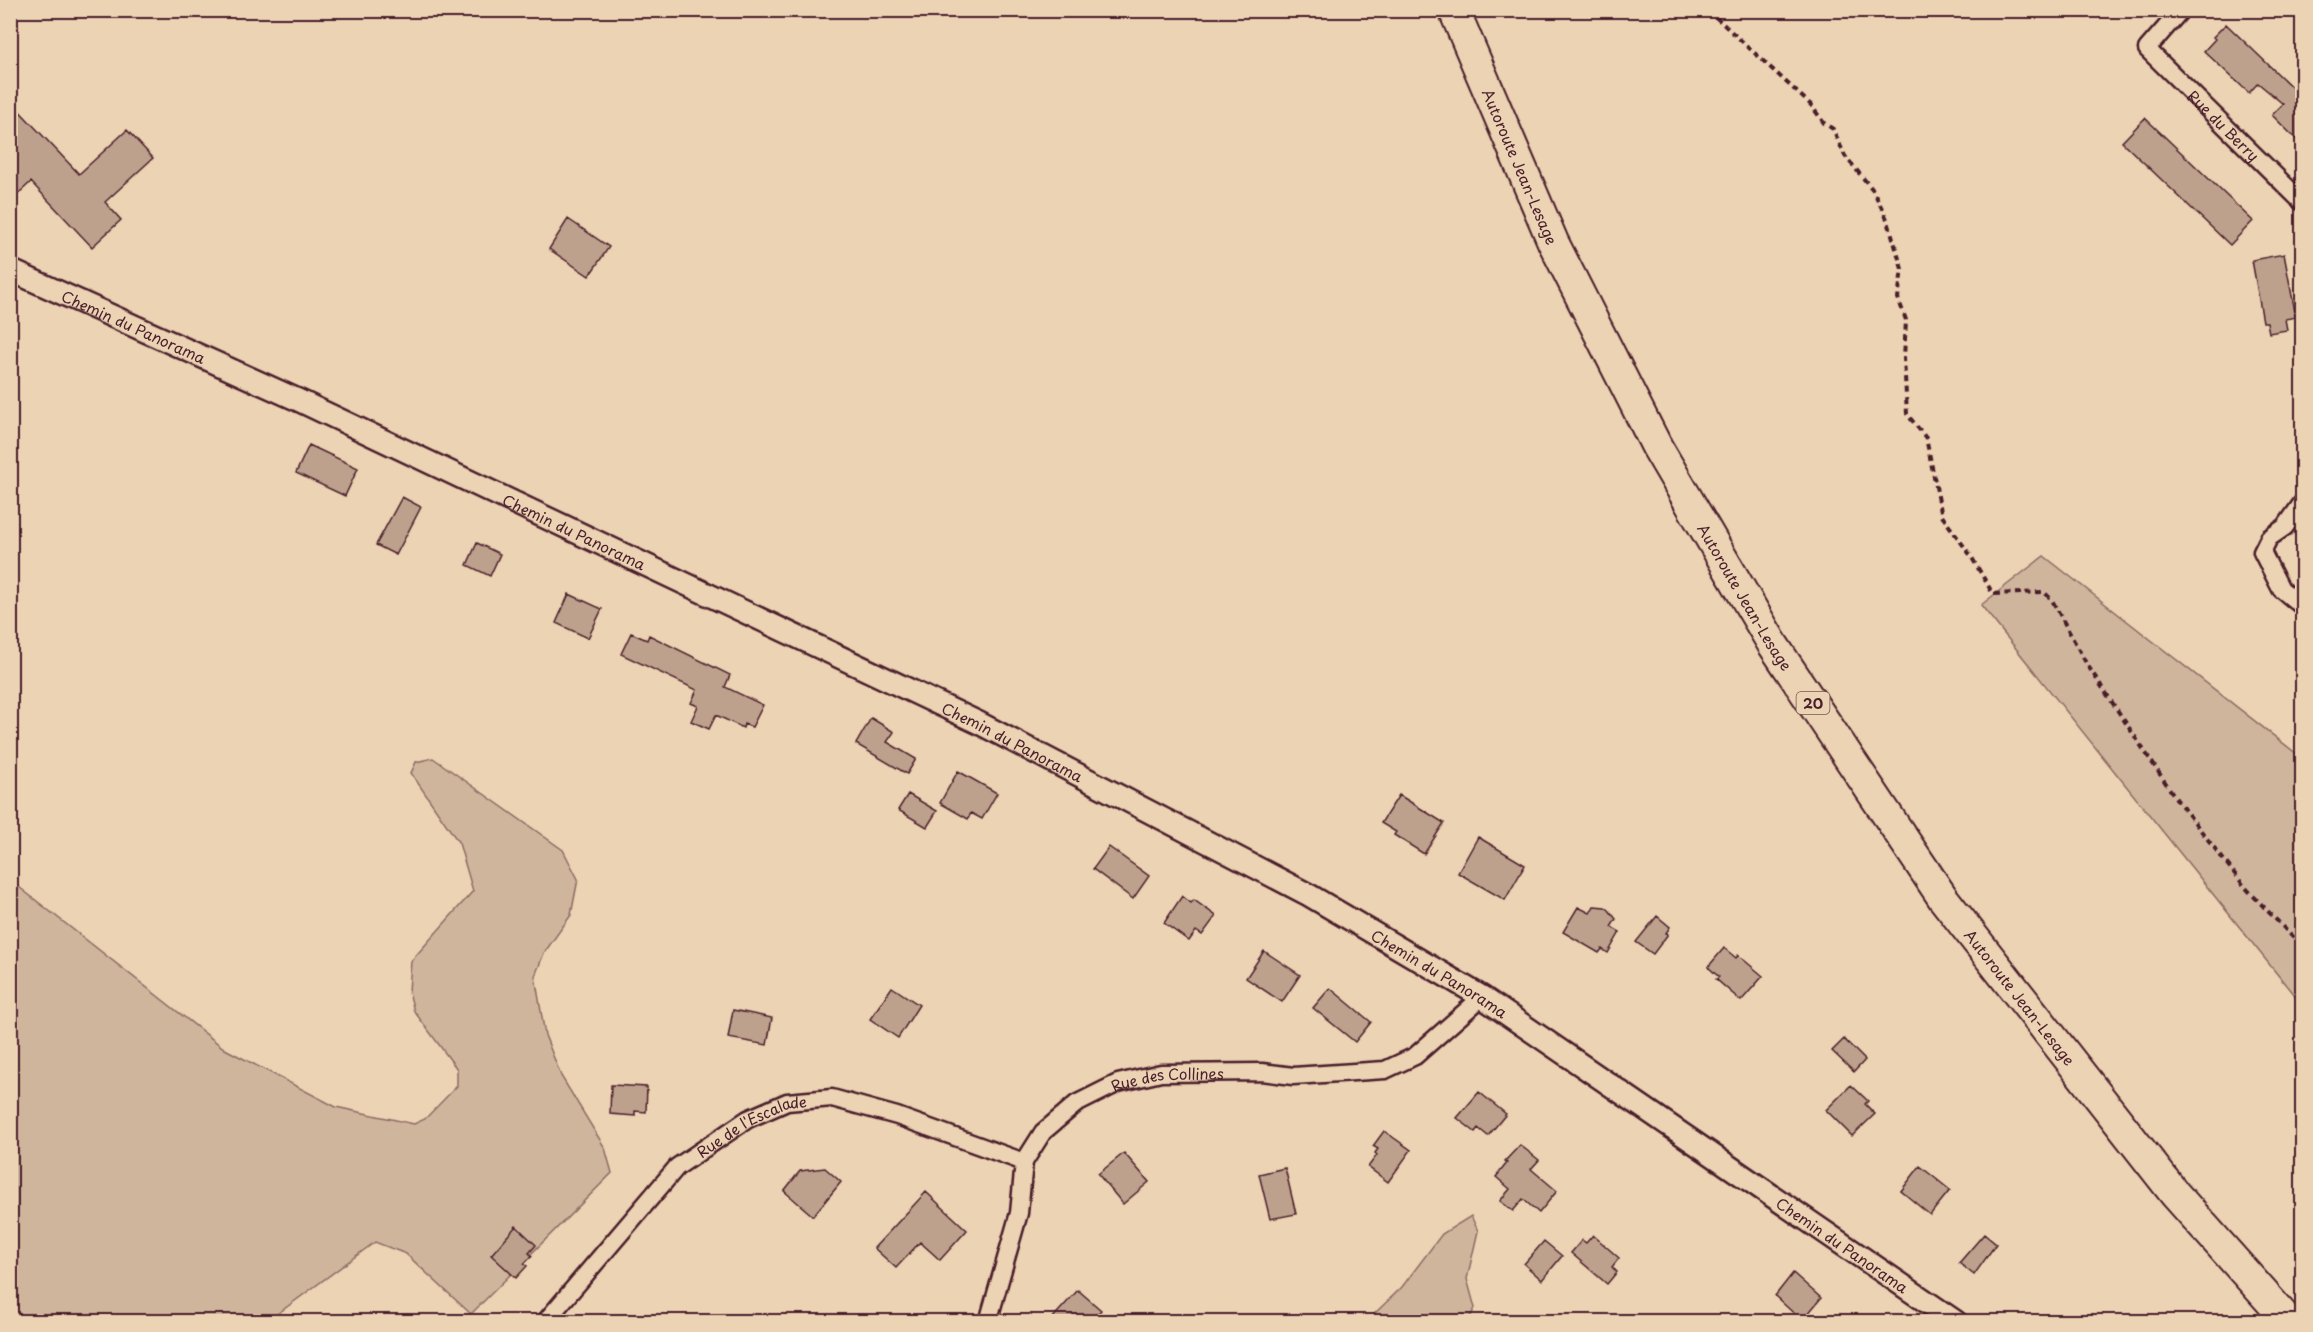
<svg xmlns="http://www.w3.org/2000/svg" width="2313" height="1332" font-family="'Playpen Sans',sans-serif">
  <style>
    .green { fill: #d0b59d; stroke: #8d6a64; stroke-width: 1.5 }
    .building { fill: #bea18d; stroke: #4a1f2b; stroke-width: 1.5 }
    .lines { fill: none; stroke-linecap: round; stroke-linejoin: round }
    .minor-casing { stroke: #4a1f2b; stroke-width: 21 }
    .tertiary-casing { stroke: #4a1f2b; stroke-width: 26 }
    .motorway-casing { stroke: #4a1f2b; stroke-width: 34 }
    .path { stroke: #4a1f2b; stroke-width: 4; stroke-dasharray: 6 4.5; stroke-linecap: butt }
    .minor { stroke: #ebd3b3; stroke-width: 16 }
    .tertiary { stroke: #ebd3b3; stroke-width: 21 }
    .motorway { stroke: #ebd3b3; stroke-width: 30 }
    .labels { text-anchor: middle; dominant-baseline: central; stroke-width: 4.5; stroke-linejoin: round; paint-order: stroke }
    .shield { fill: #ebd3b3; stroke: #7a5554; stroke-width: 1.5 }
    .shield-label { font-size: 14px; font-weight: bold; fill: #4a1f2b }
    .street-label { font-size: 15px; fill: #4a1f2b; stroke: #ebd3b3 }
  </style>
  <rect width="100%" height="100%" fill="#ebd3b3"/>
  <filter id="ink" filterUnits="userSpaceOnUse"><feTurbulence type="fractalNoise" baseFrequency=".0167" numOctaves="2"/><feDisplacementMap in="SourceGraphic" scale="12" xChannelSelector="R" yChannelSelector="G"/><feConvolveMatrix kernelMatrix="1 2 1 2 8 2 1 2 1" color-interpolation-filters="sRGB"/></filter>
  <g filter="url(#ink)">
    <!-- green -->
    <path class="green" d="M2044 556 2302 758V1005L1981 605Z
      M433 758 563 850 578 879 571 915 544 953 535 976 545 1035 561 1076 605 1148 612 1173 471 1314 406 1254 375 1242 276 1315 273 1321H11L10 880 225 1049 336 1107 414 1124 425 1119 457 1086V1069L414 1011 409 992 411 961 473 891 459 843 411 773 416 762Z
      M1471 1216 1478 1231 1467 1279 1475 1308 1468 1321H1367L1402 1287 1442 1234Z"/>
    <!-- building -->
    <path class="building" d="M2226 24 2302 97V145L2272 115 2283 104 2258 83 2249 93 2204 51 2215 39 2213 37Z
      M10 101 79 174 127 130 153 158 105 202 121 220 92 247 31 182 10 201Z
      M2145 118 2253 221 2230 245 2122 142Z
      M568 219 609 247 589 276 549 249Z
      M2284 254 2296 317 2285 319 2287 330 2269 333 2267 322H2263L2252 260Z
      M309 445 358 468 345 496 296 473Z
      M402 497 421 507 396 555 376 545Z
      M477 543 500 554 490 576 467 565Z
      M569 594 602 609 588 638 556 623Z
      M631 633 647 640 649 635 730 675 725 687 763 705 752 727 744 724 743 728 716 715 709 729 691 721 698 706 691 703 697 690 621 654Z
      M871 718 894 732 887 742 916 759 907 774 856 744Z
      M958 771 997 793 982 819 971 813 968 819 940 803Z
      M908 794 937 811 927 827 898 810Z
      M1399 795 1444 823 1424 854 1394 835 1396 832 1381 823Z
      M1478 837 1525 865 1505 900 1458 873Z
      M1109 847 1149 876 1133 899 1093 869Z
      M1182 896 1191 903 1194 900 1216 916 1202 935 1196 931 1189 941 1164 923Z
      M1594 906 1605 907 1609 910 1616 919 1611 927 1620 932 1608 953 1602 949 1599 953 1563 932 1578 907 1590 913Z
      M1657 916 1670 927 1666 933 1668 934 1653 954 1636 942Z
      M1724 948 1736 958 1738 955 1763 976 1741 1001 1716 979 1719 977 1708 967Z
      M1264 951 1300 975 1282 1002 1246 978Z
      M892 987 919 1005 898 1038 870 1019Z
      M1330 988 1371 1022 1355 1042 1313 1008Z
      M733 1010 772 1018 767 1045 728 1038Z
      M1844 1039 1865 1060 1854 1072 1832 1051Z
      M611 1085 647 1087 646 1112 635 1111V1116L610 1114Z
      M1851 1085 1868 1101 1865 1104 1875 1114 1852 1136 1826 1110Z
      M1479 1092 1506 1114 1488 1136 1478 1128 1475 1132 1457 1118Z
      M1384 1131 1411 1150 1388 1182 1368 1167 1377 1155 1375 1153 1378 1149 1373 1146Z
      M1520 1145 1539 1160 1531 1169 1557 1191 1539 1213 1523 1199 1513 1211 1500 1201 1510 1189 1496 1177 1507 1163 1505 1161Z
      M1124 1153 1149 1182 1123 1204 1098 1174Z
      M1920 1166 1950 1190 1930 1215 1901 1191Z
      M825 1168 841 1182 813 1216 784 1191 800 1171Z
      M1285 1168 1296 1214 1270 1219 1259 1174Z
      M926 1192 967 1230 940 1260 920 1242 896 1268 874 1248Z
      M516 1226 536 1245 529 1253 532 1256 524 1264 527 1266 516 1278 491 1255Z
      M1984 1234 1996 1244 1974 1275 1959 1263Z
      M1593 1235 1619 1258 1612 1267 1617 1272 1607 1284 1571 1253 1582 1240 1586 1243Z
      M1544 1241 1562 1256 1542 1280 1524 1264Z
      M1793 1273 1821 1298 1802 1321 1775 1296Z
      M1078 1290 1101 1310 1090 1322H1049Z"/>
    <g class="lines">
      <!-- minor casing -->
      <g class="minor-casing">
        <g id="minor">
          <path id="s1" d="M2181 10 2147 49 2302 202"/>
          <path d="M2302 503 2285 527 2269 538 2262 552 2281 589 2302 606"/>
          <path id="s2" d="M545 1322 677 1167 748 1119 787 1102 832 1098 897 1116 1024 1162"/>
          <path id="s3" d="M988 1322 1019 1213 1024 1162 1043 1132 1076 1104 1118 1083 1161 1073 1262 1072 1293 1076 1385 1070 1415 1056 1482 997"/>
        </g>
      </g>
      <!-- tertiary casing -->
      <g class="tertiary-casing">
        <g id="tertiary">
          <path id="s4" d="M10 270 298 400 979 723 1309 895 1482 997 1956 1322"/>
        </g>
      </g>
      <!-- motorway casing -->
      <g class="motorway-casing">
        <g id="motorway">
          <path id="s5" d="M1454 10 1553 242 1657 447 1772 643 1943 898 2175 1194 2289 1322"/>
        </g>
      </g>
      <!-- path -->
      <path class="path" d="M1708 10 1811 105 1824 123 1833 129 1845 156 1873 190 1888 221 1902 269 1898 298 1906 320 1904 358 1907 414 1926 438 1942 516 1971 556 1993 594 2044 592 2052 600 2086 663 2177 800 2245 887 2302 947"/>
      <!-- minor -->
      <use href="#minor" class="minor"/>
      <!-- tertiary -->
      <use href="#tertiary" class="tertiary"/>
      <!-- motorway -->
      <use href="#motorway" class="motorway"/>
    </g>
  </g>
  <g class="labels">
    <!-- shield labels -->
    <rect class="shield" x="1796.5" y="692" width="33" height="22" rx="4.5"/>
    <g class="shield-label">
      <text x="1813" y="703">20</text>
    </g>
    <!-- street labels -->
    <g class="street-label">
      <text stroke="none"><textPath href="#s1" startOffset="160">Rue du Berry</textPath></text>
      <text stroke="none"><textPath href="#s5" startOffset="170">Autoroute Jean-Lesage</textPath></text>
      <text stroke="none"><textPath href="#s4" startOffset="136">Chemin du Panorama</textPath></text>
      <text stroke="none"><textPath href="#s4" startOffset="622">Chemin du Panorama</textPath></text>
      <text stroke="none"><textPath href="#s5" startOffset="656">Autoroute Jean-Lesage</textPath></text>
      <text stroke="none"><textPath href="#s4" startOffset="1108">Chemin du Panorama</textPath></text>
      <text stroke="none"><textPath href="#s4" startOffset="1594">Chemin du Panorama</textPath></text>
      <text stroke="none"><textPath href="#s5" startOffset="1142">Autoroute Jean-Lesage</textPath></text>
      <text stroke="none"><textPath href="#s3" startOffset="340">Rue des Collines</textPath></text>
      <text stroke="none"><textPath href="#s2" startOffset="290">Rue de l'Escalade</textPath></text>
      <text stroke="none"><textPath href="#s4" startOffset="2080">Chemin du Panorama</textPath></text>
    </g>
  </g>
  <!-- margin -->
  <rect width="2313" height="1332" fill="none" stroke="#ebd3b3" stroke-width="36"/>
  <rect x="18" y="18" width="2277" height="1296" fill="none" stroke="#4a1f2b" stroke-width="2" filter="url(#ink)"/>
</svg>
